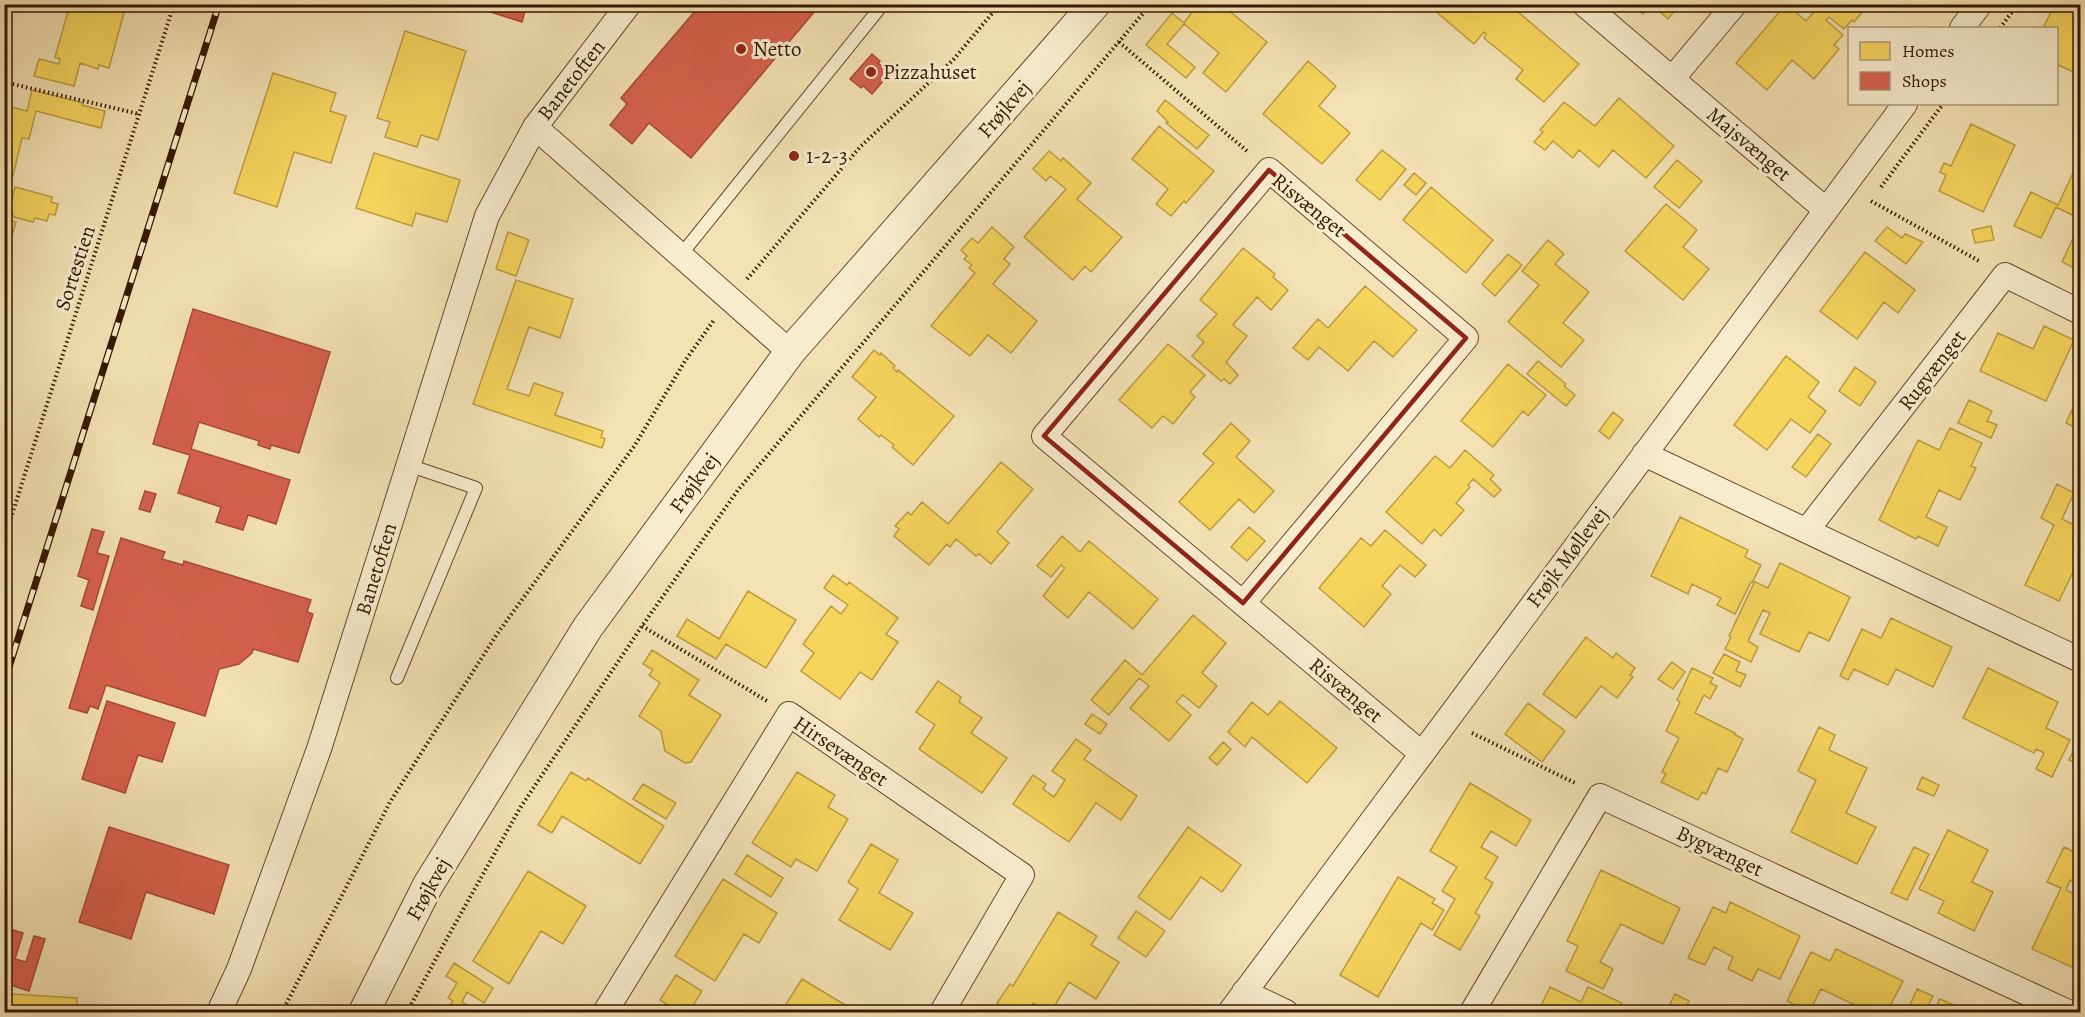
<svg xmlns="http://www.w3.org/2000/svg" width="2085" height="1017" font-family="Alegreya,serif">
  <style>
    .homes { fill: #f6d55c; stroke: #bc9d41; stroke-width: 1.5 }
    .shops { fill: #d6604d; stroke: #a64b36; stroke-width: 1.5 }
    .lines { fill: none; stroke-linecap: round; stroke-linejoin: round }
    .service-casing { stroke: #664b2e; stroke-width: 14 }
    .minor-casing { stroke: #664b2e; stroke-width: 26 }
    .tertiary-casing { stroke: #664b2e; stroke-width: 32 }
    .path { stroke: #361901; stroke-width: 4; stroke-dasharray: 1.5 3; stroke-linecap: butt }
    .service { stroke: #f8ecce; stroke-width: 12 }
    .minor { stroke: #f8ecce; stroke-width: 24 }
    .tertiary { stroke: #f8ecce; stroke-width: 30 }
    .rail-casing { stroke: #361901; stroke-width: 7 }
    .rail { stroke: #f8ecce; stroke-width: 4.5; stroke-dasharray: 14; stroke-linecap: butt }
    .marked { fill: none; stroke: #8f2418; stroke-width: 4.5; stroke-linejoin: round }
    .poi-dot { fill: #8f2418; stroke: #f8ecce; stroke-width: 2 }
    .labels { text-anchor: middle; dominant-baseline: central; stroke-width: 6; stroke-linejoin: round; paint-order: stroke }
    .poi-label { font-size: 21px; fill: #361901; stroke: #f8ecce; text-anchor: start }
    .street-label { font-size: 21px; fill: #361901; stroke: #f8ecce }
  </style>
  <rect width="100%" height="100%" fill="#f4e2b4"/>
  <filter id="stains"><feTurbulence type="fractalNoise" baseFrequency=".00333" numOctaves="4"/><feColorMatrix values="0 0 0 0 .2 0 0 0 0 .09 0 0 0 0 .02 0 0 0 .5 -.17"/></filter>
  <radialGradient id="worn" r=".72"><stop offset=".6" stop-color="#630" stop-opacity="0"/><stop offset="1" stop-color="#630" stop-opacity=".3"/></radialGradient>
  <!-- homes -->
  <path class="homes" d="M4 4H11L7 22 4 21Z
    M70 4 126 5 109 68 99 65 98 69 80 63 74 86 34 76 39 59 59 64 60 59 55 57Z
    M1198 4H1221L1267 42 1226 92 1203 73 1219 53 1184 24 1167 44 1195 67 1186 78 1146 45 1172 13 1184 23Z
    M1427 4H1512L1511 6 1579 64 1544 102 1516 79 1523 70 1484 38 1486 34 1484 32 1474 44Z
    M1632 4H1651L1643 14Z
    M1651 4H1680L1668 19Z
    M1786 4 1806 21 1818 7 1815 4H1869L1854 22 1852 20 1844 29 1829 17 1826 20 1843 35 1834 45 1839 49 1814 79 1792 60 1767 90 1736 63Z
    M2055 4H2080V75L2056 64V28H2043Z
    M405 31 466 51 438 140 421 135 417 147 385 137 390 122 377 118Z
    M1308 61 1336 86 1319 106 1350 133 1322 164 1263 114Z
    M273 73 336 93 330 111 346 116 331 163 294 152 277 207 234 193Z
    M32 90 83 103 82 105 105 111 101 128 36 111 29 139 22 138 13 176 4 174V105L27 111Z
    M1619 98 1674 146 1646 178 1613 150 1599 167 1579 150 1573 158 1553 141 1545 150 1534 142 1543 132 1540 130 1564 102 1595 126Z
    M1165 100 1209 135 1197 149 1166 123 1168 122 1157 111Z
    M1971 124 2015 145 1983 212 1939 191 1946 175 1940 172 1944 163 1951 166Z
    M1159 126 1214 171 1186 203 1184 201 1171 216 1156 204 1168 189 1132 159Z
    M1382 150 1406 169 1380 200 1356 180Z
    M1049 151 1061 161 1063 158 1091 183 1077 199 1122 237 1091 272 1085 266 1073 280 1024 237 1066 189 1050 176 1046 181 1033 169Z
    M374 153 460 180 447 222 416 213 412 226 356 208Z
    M2080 158V219L2056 207 2041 238 2014 226 2031 192 2058 205Z
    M1677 160 1702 181 1679 208 1654 187Z
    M1414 173 1426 183 1416 195 1404 185Z
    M15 187 52 197 51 202 58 204 55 215 49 214 47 221 35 218 33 222 14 217 12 213 7 211 5 219 16 222 4 263V206L10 208Z
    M1431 187 1493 240 1466 273 1403 220Z
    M1666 204 1697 230 1683 247 1709 269 1683 300 1625 251Z
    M2080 223V271L2062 262Z
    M1991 226 1994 240 1975 243 1972 230Z
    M992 227 1014 247 1004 259 1010 264 993 284 1037 321 1011 353 988 335 970 356 931 326 975 273 969 268 972 265 964 259 967 256 961 250 972 238 978 243Z
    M1887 227 1902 238 1905 234 1923 242 1906 264 1875 241Z
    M508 232 529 240 516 276 496 269Z
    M1548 240 1564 254 1555 264 1589 292 1563 323 1584 340 1561 367 1508 322 1539 285 1522 271Z
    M1243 248 1275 274 1273 277 1288 290 1271 310 1257 297 1233 325 1247 336 1226 362 1238 375 1230 384 1224 379 1221 381 1192 356 1204 342 1197 336 1217 314 1200 300Z
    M1865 252 1915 290 1898 313 1884 302 1857 339 1820 311Z
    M1508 254 1522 265 1495 296 1482 284Z
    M516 280 573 299 560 338 529 327 507 389 529 396 534 383 563 393 555 415 603 431 601 437 605 439 602 448 473 404Z
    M1365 286 1417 330 1393 357 1374 341 1348 371 1319 347 1308 360 1293 348 1318 319 1328 328Z
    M2044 326 2074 340 2046 401 1980 371 1998 333 2033 349Z
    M1168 344 1205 375 1190 392 1195 397 1173 424 1163 416 1152 428 1119 400Z
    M874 350 880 355 881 353 895 366 893 368 897 372 898 370 954 416 913 465 892 447 894 445 881 435 879 437 858 419 876 397 852 377Z
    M1786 356 1819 382 1808 397 1826 411 1810 433 1791 419 1767 450 1734 425Z
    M1538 361 1566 384 1564 386 1575 395 1566 406 1527 374Z
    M1508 364 1546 395 1528 416 1523 411 1493 447 1461 421Z
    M1855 367 1876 382 1860 406 1839 391Z
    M2080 392V430L2066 423Z
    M1969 400 1992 411 1987 421 1997 425 1991 438 1958 423Z
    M1613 412 1623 420 1609 439 1599 431Z
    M1231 423 1250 441 1236 457 1274 491 1254 513 1239 499 1210 530 1179 502 1214 463 1203 454Z
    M1950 428 1982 443 1971 466 1976 468 1960 500 1939 490 1926 517 1947 527 1938 546 1918 536 1916 539 1879 520 1918 440 1939 450Z
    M1818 434 1831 444 1806 477 1792 467Z
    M1465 450 1494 475 1490 479 1501 490 1494 497 1473 479 1468 485 1470 487 1456 503 1464 510 1441 536 1434 529 1422 544 1386 512 1435 456 1450 468Z
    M1001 462 1033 489 997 532 1009 543 991 564 979 554 976 556 956 539 950 547 947 544 929 565 894 536 899 529 895 526 908 512 911 515 922 502 948 524Z
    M2057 484 2074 493 2062 519 2080 528V573L2074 570 2059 601 2025 585 2054 525 2041 518Z
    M1680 517 1748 550 1745 557 1761 565 1753 581 1768 588 1780 563 1850 597 1829 641 1809 632 1799 652 1760 634 1770 613 1763 610 1748 641 1758 647 1751 662 1725 649 1731 637 1729 636 1754 583 1751 582 1735 614 1717 605 1721 598 1692 584 1688 594 1651 576Z
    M1249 527 1265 541 1247 561 1231 547Z
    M1385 530 1426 565 1415 577 1400 565 1382 586 1391 594 1364 627 1319 588 1361 538 1371 546Z
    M1062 536 1080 552 1089 541 1158 599 1133 629 1089 592 1068 618 1043 596 1065 568 1061 565 1051 577 1037 566Z
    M833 575 847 585 849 582 898 618 886 634 898 642 872 680 860 672 840 699 801 671 814 653 803 644 831 606 841 614 848 605 824 588Z
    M748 591 796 620 766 668 726 644 716 659 677 636 687 619 719 639Z
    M1193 615 1226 643 1202 673 1217 686 1199 708 1183 695 1176 702 1191 715 1169 741 1130 708 1149 686 1139 678 1109 715 1091 700 1125 660 1142 675Z
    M1891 618 1952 647 1933 687 1896 669 1888 685 1854 669 1848 680 1840 676 1862 629 1881 638Z
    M1586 637 1613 658 1616 653 1635 668 1630 675 1633 677 1617 698 1601 686 1576 718 1543 694Z
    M652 650 699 680 689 695 721 715 691 762 685 763 665 751 661 731 639 716 660 683 649 675 653 670 643 664Z
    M1724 654 1740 662 1736 671 1746 675 1740 687 1713 673Z
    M1672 662 1685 672 1673 689 1658 679Z
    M1692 668 1713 678 1710 683 1717 686 1710 699 1704 695 1695 713 1735 733 1734 734 1743 739 1727 772 1718 768 1706 794 1702 792 1698 800 1661 782 1666 774 1662 772 1679 738 1666 731 1680 702 1677 700Z
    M1988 668 2058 702 2046 728 2070 740 2052 777 2036 769 2044 753 2036 749 2034 753 1963 718Z
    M938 681 961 697 959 702 982 718 971 733 1007 758 982 793 919 749 935 725 916 712Z
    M1280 701 1337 748 1307 783 1252 737 1245 747 1228 732 1252 702 1268 715Z
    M1528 703 1565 731 1542 762 1505 734Z
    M1092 714 1107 724 1100 734 1085 724Z
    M1819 727 1835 735 1829 750 1867 768 1846 813 1876 827 1857 864 1791 832 1816 780 1798 771Z
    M2080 737V765L2069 760Z
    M1076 739 1091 750 1084 759 1137 796 1121 820 1096 803 1069 842 1013 804 1033 775 1046 784 1043 789 1054 797 1065 780 1052 771Z
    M1223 742 1231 749 1217 765 1209 758Z
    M571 772 586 781 588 778 664 826 640 864 562 816 552 833 538 825Z
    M797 772 835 795 828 807 848 819 817 871 796 859 791 867 752 843Z
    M1922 777 1939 785 1934 796 1917 789Z
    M1470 783 1531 820 1516 846 1491 831 1481 847 1498 857 1485 878 1493 883 1475 913 1480 916 1460 950 1434 935 1455 899 1442 891 1457 867 1430 851Z
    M643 784 676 803 666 819 633 799Z
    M1188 827 1241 865 1222 892 1201 877 1170 920 1138 897Z
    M1948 830 1988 850 1972 882 1993 892 1974 931 1938 913 1944 901 1919 889Z
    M871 844 898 860 879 893 913 913 890 950 839 920 858 889 848 882Z
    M1914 847 1929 854 1907 900 1891 893Z
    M2064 847 2080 855V885L2070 880 2066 890 2080 897V959L2076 969 2032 949 2061 888 2047 882Z
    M747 855 783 878 771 897 735 874Z
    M1601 870 1680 908 1663 944 1621 924 1600 962 1613 969 1603 989 1566 971 1578 946 1567 941Z
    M528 871 586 906 563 944 541 931 509 984 473 961Z
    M1398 877 1435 899 1432 903 1444 910 1432 930 1421 923 1378 997 1340 975Z
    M723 879 777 913 759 943 744 934 715 981 675 956Z
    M1730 902 1800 936 1780 979 1758 969 1752 981 1728 969 1733 957 1714 947 1705 965 1688 958 1713 907 1726 913Z
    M1136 911 1165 931 1146 957 1118 938Z
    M1058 912 1097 936 1091 945 1119 962 1096 999 1069 982 1051 1012 1033 1003 1029 1010 1033 1012H996L1000 1005 997 1003 1010 984 1013 986Z
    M1836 949 1903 981 1887 1012H1870L1821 989 1809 1012 1787 1001 1811 952 1830 961Z
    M454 963 493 988 484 1003 467 992 462 1002 480 1012H445L453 1001 448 998 457 983 446 976Z
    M676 975 702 991 689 1012H674L676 1010 660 1000Z
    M802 979 857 1012H781Z
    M1550 987 1581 1002 1588 987 1622 1003 1618 1012H1538Z
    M1917 989 1933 996 1925 1012H1907Z
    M12 994 77 998V1012L11 1010Z
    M1675 994 1689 1001 1684 1011 1670 1004Z
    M1940 999 1969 1012H1934Z"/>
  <!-- shops -->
  <path class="shops" d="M466 4H527L522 22Z
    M701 4H821L691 158 649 123 632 144 610 125 627 104 621 98Z
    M872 54 880 61 878 63 890 73 872 94 863 86 861 88 850 79Z
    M193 309 330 352 299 453 271 445 270 449 258 445 259 441 199 422 191 449 290 480 276 524 248 515 243 530 216 522 221 507 178 493 190 455 153 444Z
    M145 491 156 494 150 512 139 509Z
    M92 529 104 532 97 553 109 556 93 610 81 606 89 580 78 576Z
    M121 538 165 552 162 559 183 565 184 561 311 600 307 612 313 614 298 662 253 649 252 653 239 664 219 669 205 716 106 685 98 709 90 706 87 713 69 708Z
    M107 701 175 723 162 762 138 755 125 793 82 779Z
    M109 827 229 865 214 914 146 892 131 939 79 922Z
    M13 930 23 933 15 959 26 962 34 936 45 939 29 991 4 983V958Z"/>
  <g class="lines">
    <!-- service casing -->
    <g class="service-casing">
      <path id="service" d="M680 256 883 4
        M397 678 476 488 408 465"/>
    </g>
    <!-- minor casing -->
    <g class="minor-casing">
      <path id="minor" d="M1584 4 1826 210
        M1962 28 1980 4
        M1672 79 1735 4
        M535 127 790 352
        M1644 454 2080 660
        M1807 530 2005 275 2080 312
        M1243 603 1466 338 1269 170 1044 436 1421 753
        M1244 992 1286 1012
        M219 1012 239 969 319 749 487 216 535 127 629 4
        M605 1012 789 714 1022 875 942 1012
        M1230 1012 1905 104
        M1472 1012 1600 796 2068 1012"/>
    </g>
    <!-- tertiary casing -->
    <g class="tertiary-casing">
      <path id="tertiary" d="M364 1012 428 885 588 627 790 352 1095 4"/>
    </g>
    <!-- path -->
    <path class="path" d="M2000 28 2018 4
      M1119 42 1248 152
      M4 82 139 114
      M1881 187 1943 104
      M1871 201 1981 262
      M747 279 860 147 953 60 1000 4
      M4 540 174 4
      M642 626 767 701
      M1472 733 1575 783
      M282 1012 390 802 497 634 635 445 685 361 714 320
      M407 1012 445 942 520 808 642 626 738 490 1151 4"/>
    <!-- service -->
    <use href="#service" class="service"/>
    <!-- minor -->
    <use href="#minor" class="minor"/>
    <!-- tertiary -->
    <use href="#tertiary" class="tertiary"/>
    <!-- rail casing -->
    <g class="rail-casing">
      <path id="rail" d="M4 683 219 4"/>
    </g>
    <!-- rail -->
    <use href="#rail" class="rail"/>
  </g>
  <!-- marked area -->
  <path class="marked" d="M1269 170 1466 338 1243 603 1044 436Z"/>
  <!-- markers -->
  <g class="poi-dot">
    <circle cx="741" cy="49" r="6"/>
    <circle cx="871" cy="72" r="6"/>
    <circle cx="794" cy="156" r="6"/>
  </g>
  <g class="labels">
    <!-- poi labels -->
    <g class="poi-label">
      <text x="753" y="49">Netto</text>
      <text x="883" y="72">Pizzahuset</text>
      <text x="806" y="156">1-2-3</text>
    </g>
    <!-- street labels -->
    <g class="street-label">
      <text transform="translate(571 80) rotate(-52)">Banetoften</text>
      <text transform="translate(1004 109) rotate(-49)">Frøjkvej</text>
      <text transform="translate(1749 144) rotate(40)">Majsvænget</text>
      <text transform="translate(1309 205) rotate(39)">Risvænget</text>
      <text transform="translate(75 268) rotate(-72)">Sortestien</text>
      <text transform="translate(1932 370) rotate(-52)">Rugvænget</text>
      <text transform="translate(694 483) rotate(-54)">Frøjkvej</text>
      <text transform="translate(1567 557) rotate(-53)">Frøjk Møllevej</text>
      <text transform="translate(376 569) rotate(-73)">Banetoften</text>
      <text transform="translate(1346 690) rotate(40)">Risvænget</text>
      <text transform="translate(841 751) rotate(34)">Hirsevænget</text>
      <text transform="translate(1720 851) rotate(25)">Bygvænget</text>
      <text transform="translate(428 889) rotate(-61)">Frøjkvej</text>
    </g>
  </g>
  <!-- margin -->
  <rect width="2085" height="1017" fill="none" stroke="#f4e2b4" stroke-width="24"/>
  <rect x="6" y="6" width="2073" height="1005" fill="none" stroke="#361901" stroke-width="3"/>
  <rect x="12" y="12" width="2061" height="993" fill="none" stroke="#361901" stroke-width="1.5"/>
  <!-- legend -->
  <rect x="1848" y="27" width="210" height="78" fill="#f8ecce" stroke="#aa987c" stroke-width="1.5"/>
  <rect x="1860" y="42" width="30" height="18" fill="#f6d55c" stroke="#aa987c" stroke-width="1.5"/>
  <text x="1902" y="57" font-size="18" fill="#361901">Homes</text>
  <rect x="1860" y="72" width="30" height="18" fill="#d6604d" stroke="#aa987c" stroke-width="1.5"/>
  <text x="1902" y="87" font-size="18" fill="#361901">Shops</text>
  <rect width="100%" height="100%" filter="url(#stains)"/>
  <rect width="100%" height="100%" fill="url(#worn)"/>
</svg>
